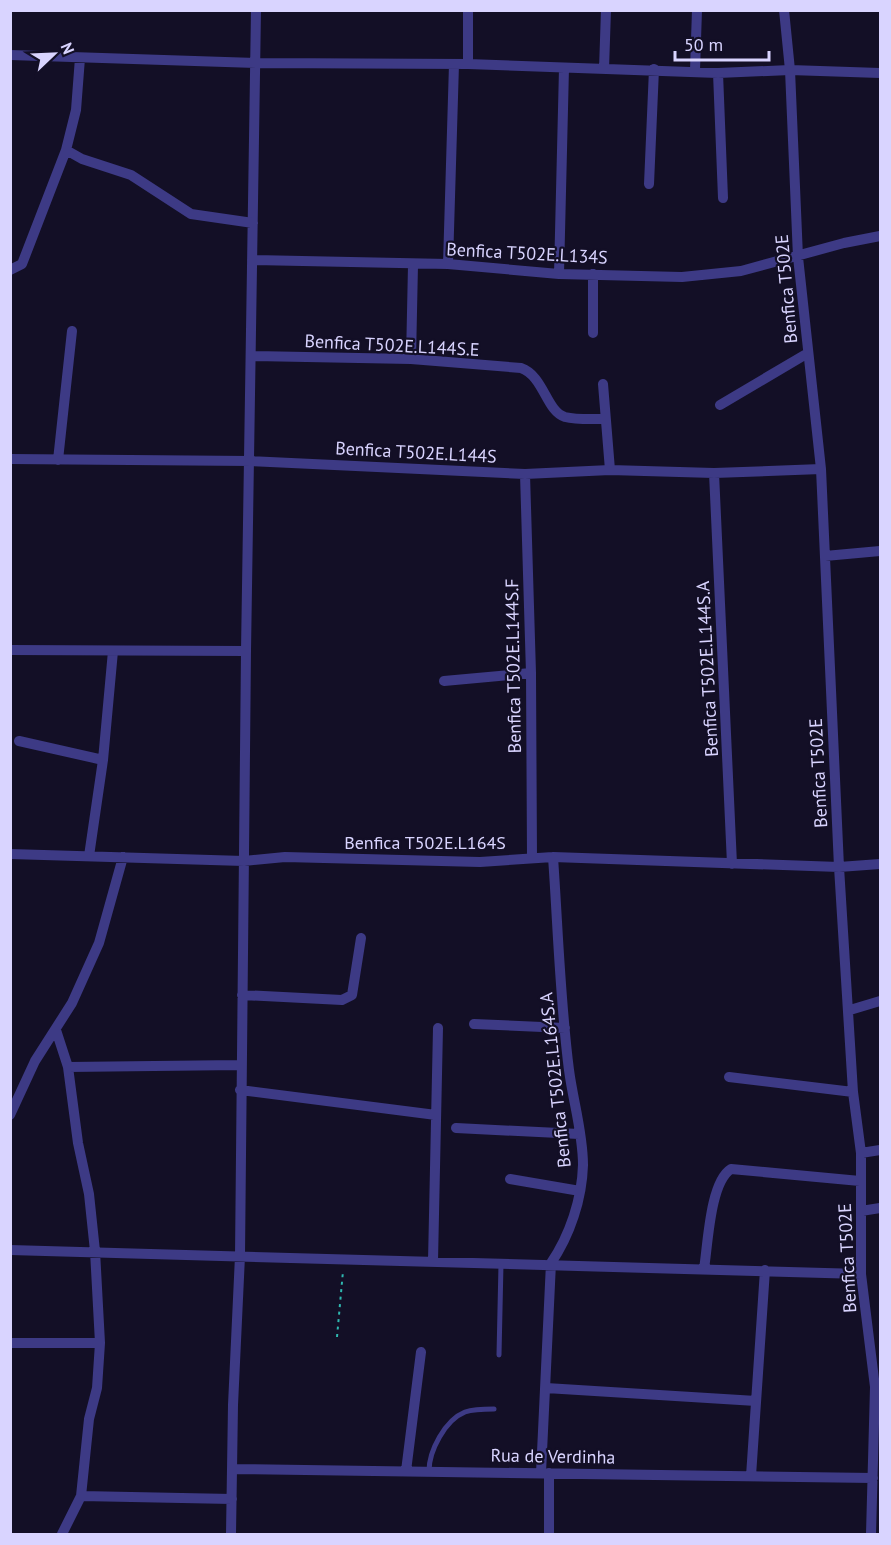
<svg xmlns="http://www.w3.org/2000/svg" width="891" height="1545" font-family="'PT Sans',sans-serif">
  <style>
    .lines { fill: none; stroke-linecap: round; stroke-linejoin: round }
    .path { stroke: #2fb8b0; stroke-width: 2; stroke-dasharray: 3 4.5; stroke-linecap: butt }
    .lane { stroke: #3d3a85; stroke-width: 5 }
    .street { stroke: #3d3a85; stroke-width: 10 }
    .labels { text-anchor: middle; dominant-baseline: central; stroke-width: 4.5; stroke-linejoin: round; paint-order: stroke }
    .street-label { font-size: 18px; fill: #d9d4ff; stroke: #130f26 }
  </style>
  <rect width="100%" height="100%" fill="#130f26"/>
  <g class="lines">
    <!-- path -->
    <path class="path" d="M337 1337 343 1271"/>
    <!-- lane -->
    <path class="lane" d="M499 1355 501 1264
      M429 1471C429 1451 445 1420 465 1412 474 1409 485 1409 494 1409"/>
    <!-- street -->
    <path class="street" d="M468 10V64
      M784 10 790 70 798 257 821 469 839 867 853 1092 861 1153V1274L875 1387 871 1534
      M10 55 256 63 468 64 718 73 790 70 880 73
      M604 69 606 10
      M695 70 697 10
      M718 73 723 198
      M66 150 82 159 131 175 191 214 253 223
      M649 184 654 69
      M252 260 448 264 559 274 682 277 741 271 844 243 880 236
      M448 264 454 64
      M10 270 22 264 66 150 76 110 80 58
      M559 274 564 68
      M593 333V274
      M251 356 411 359 521 368C544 376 546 411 565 417 577 420 592 419 604 419
      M411 359 413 265
      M603 384 610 470
      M720 405 808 353
      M10 459 250 461 525 474 610 470 714 473 821 469
      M58 460 72 331
      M714 473 732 864
      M525 474 531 673 532 858
      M825 556 880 551
      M10 650 246 651
      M444 681 531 673
      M19 741 103 760 113 651
      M10 854 244 861 285 857 480 862 553 857 839 867 880 864
      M89 856 103 760
      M242 995 342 1000 352 995 361 938
      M850 1010 880 1001
      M474 1024 565 1028
      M56 1030 68 1067 78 1143 89 1194 95 1251 100 1343 97 1388 89 1419 81 1496 62 1534
      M68 1067 240 1065
      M729 1077 853 1092
      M240 1090 436 1115
      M10 1115 35 1061 72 1003 99 943 123 857
      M456 1128 579 1134
      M861 1153 880 1150
      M510 1179 580 1191
      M861 1211 880 1208
      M10 1250 861 1274
      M433 1261 438 1028
      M704 1269C708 1244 710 1182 731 1169L860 1181
      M10 1343H100
      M546 1388 756 1401
      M232 1469 873 1478
      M406 1471 421 1352
      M541 1473 551 1263C570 1235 582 1199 583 1165 583 1133 573 1101 569 1070 560 1000 558 928 553 857
      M751 1476 765 1270
      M81 1496 232 1499
      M231 1534 233 1405 240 1256 246 651 256 10
      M549 1534V1473"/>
  </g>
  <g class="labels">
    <!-- street labels -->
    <g class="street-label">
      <text transform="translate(527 253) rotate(3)">Benfica T502E.L134S</text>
      <text transform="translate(786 289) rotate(-95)">Benfica T502E</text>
      <text transform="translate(392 345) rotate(3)">Benfica T502E.L144S.E</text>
      <text transform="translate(416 452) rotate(3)">Benfica T502E.L144S</text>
      <text transform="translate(513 666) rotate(-91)">Benfica T502E.L144S.F</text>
      <text transform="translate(707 669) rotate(-93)">Benfica T502E.L144S.A</text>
      <text transform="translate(818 773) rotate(-93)">Benfica T502E</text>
      <text x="425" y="842">Benfica T502E.L164S</text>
      <text transform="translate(555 1080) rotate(-96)">Benfica T502E.L164S.A</text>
      <text transform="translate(847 1258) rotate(-93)">Benfica T502E</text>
      <text transform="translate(553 1456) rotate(1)">Rua de Verdinha</text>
    </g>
  </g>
  <!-- border -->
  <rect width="891" height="1545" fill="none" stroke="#d9d4ff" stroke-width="24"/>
  <!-- north arrow -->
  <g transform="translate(54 54) rotate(67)" stroke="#130f26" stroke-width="4.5" paint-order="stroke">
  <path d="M0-4.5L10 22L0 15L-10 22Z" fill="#d9d4ff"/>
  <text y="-9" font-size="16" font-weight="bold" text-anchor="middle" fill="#d9d4ff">N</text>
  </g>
  <!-- scale -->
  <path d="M675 51v9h94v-9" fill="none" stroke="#d9d4ff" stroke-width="3"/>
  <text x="684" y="51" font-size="18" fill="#d9d4ff" stroke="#130f26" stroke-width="4.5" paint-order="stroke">50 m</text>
</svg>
